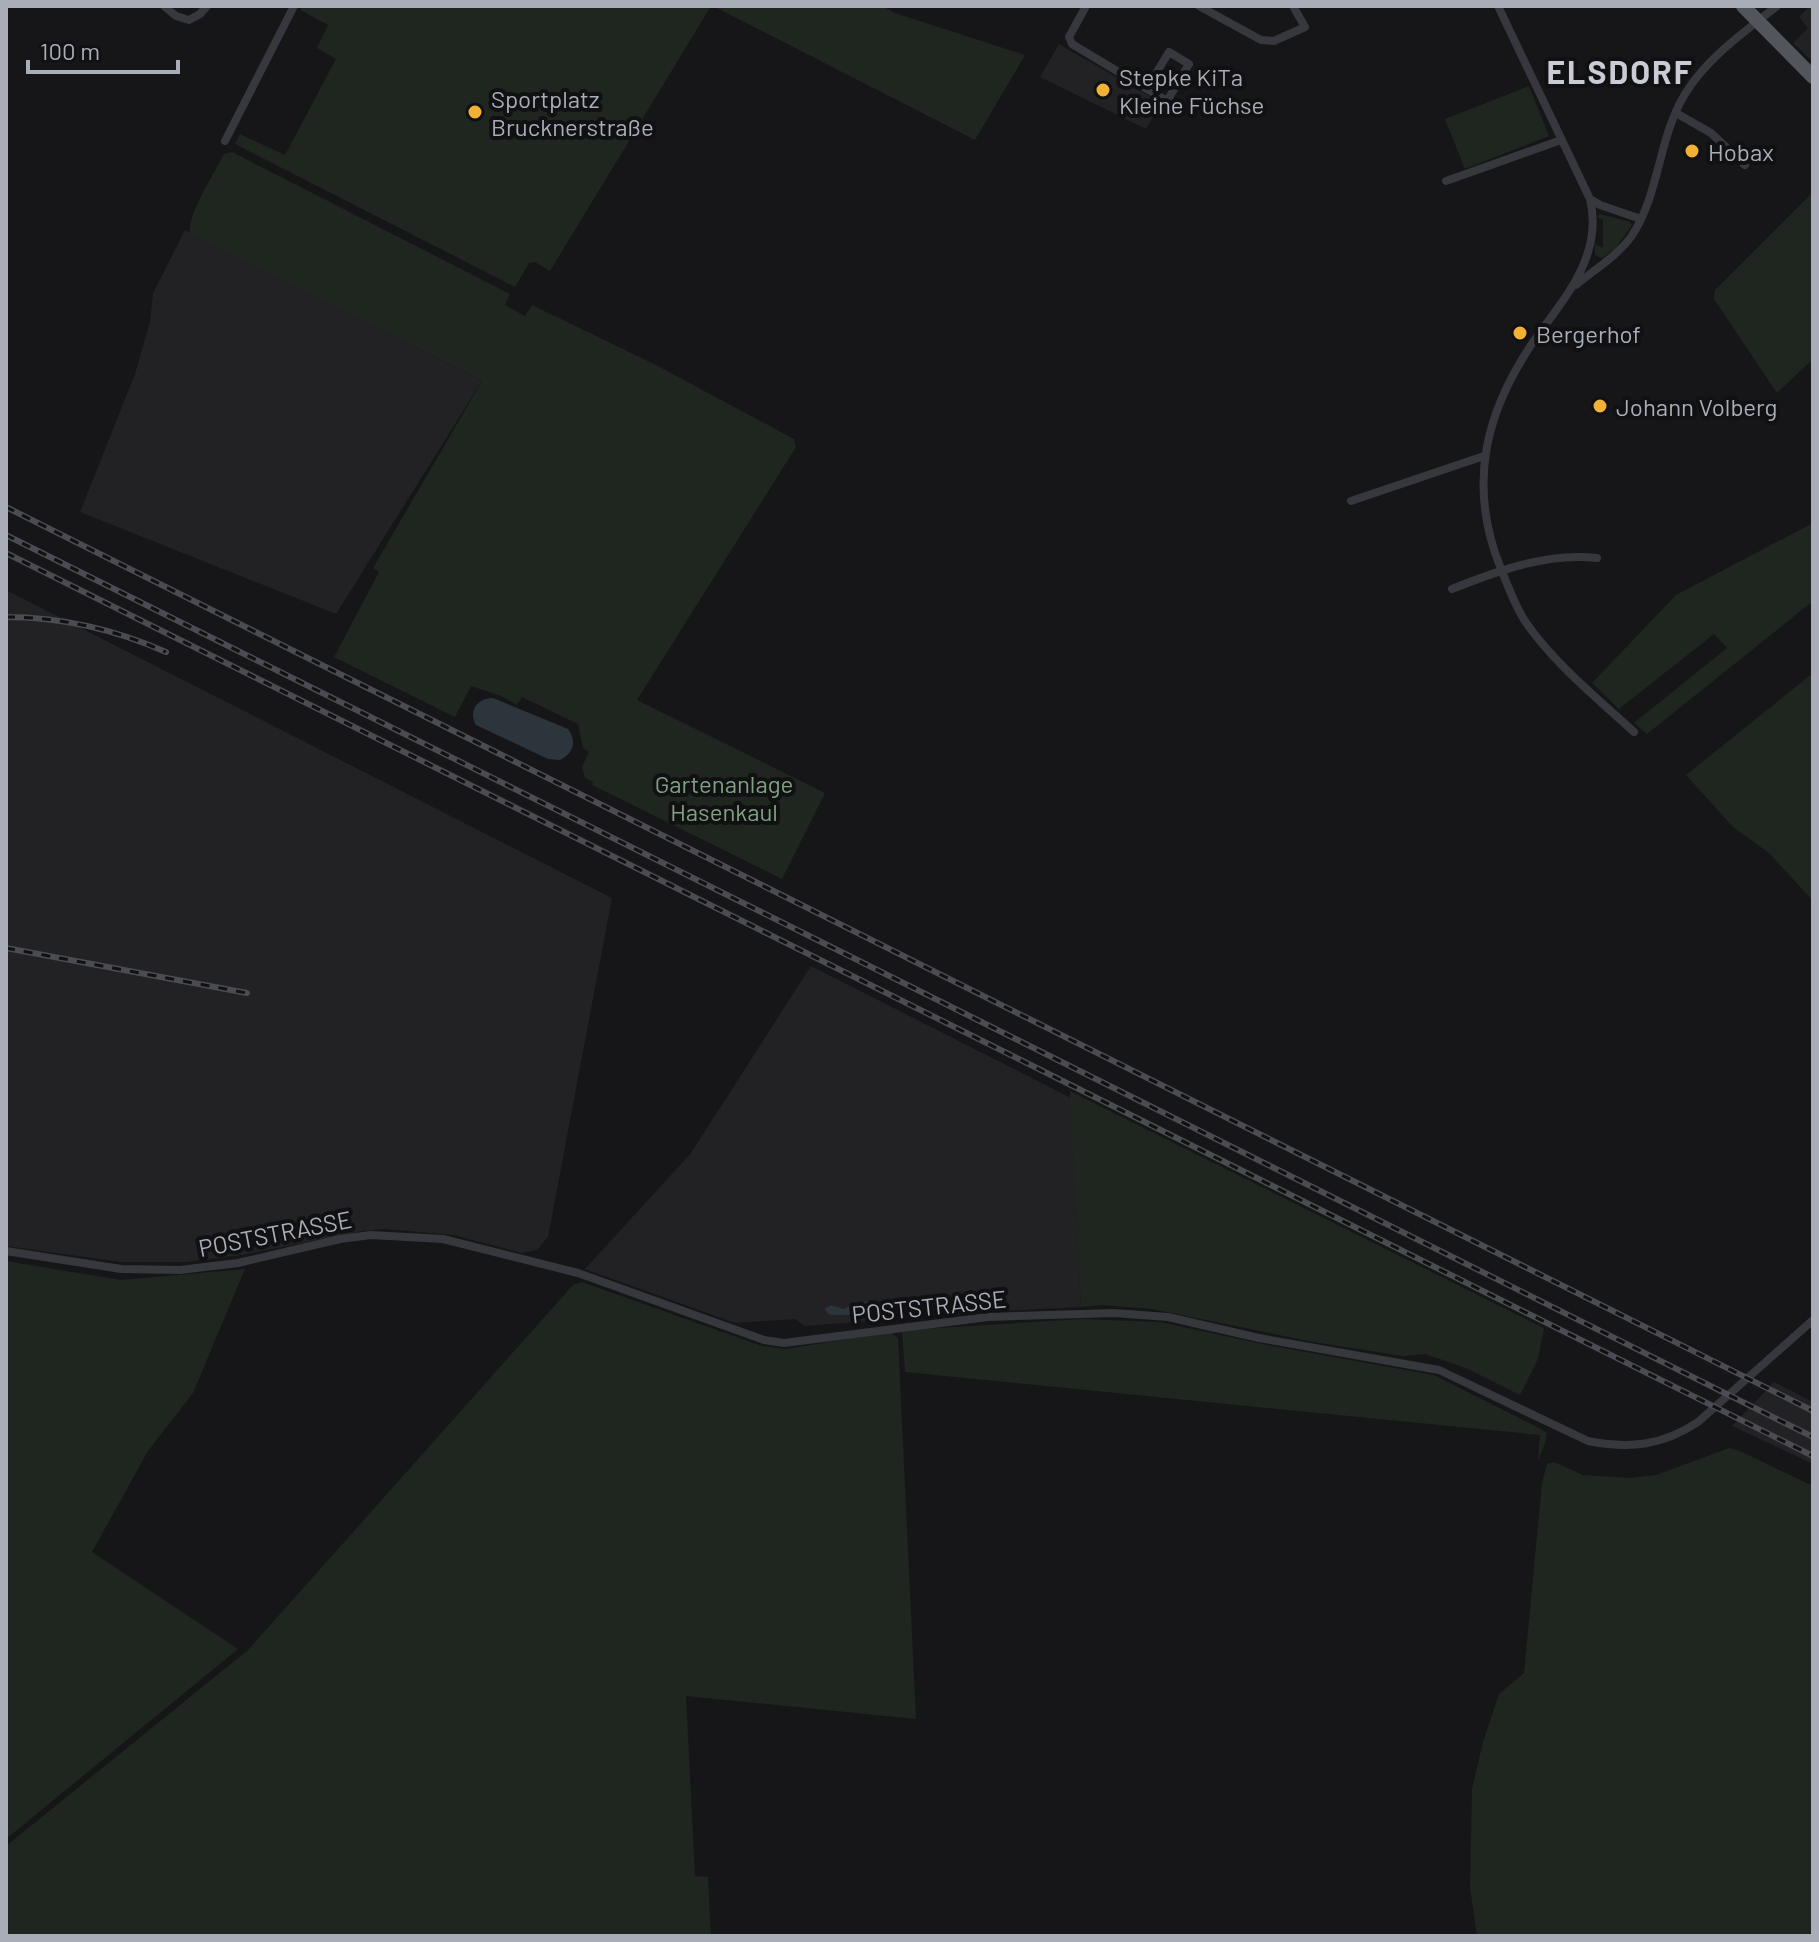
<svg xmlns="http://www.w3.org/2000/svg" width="1819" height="1942" font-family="Barlow,sans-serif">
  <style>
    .built { fill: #222225; fill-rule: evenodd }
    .green { fill: #1e261f }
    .water { fill: #2c353c }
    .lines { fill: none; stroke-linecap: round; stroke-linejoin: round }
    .street { stroke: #37383d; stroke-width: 8 }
    .primary { stroke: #53555c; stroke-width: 14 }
    .rail-casing { stroke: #4a4c52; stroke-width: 6 }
    .rail { stroke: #111113; stroke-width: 3; stroke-dasharray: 9; stroke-linecap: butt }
    .poi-dot { fill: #f2b134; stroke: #111113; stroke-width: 3 }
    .labels { text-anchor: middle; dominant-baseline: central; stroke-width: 8; stroke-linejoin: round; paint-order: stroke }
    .poi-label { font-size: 24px; fill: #a8adb8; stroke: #111113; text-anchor: start }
    .park-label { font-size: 24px; fill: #7fa381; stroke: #111113 }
    .street-label { font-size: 24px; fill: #a8adb8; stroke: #111113 }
    .district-label { font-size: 32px; font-weight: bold; letter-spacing: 2px; fill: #c9ccd4; stroke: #111113 }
  </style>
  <rect width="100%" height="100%" fill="#161618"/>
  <!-- built -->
  <path class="built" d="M1810 6H1813V62L1793 43 1808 28 1799 17Z
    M1059 44 1161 103 1146 129 1040 77Z
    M185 230 482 381 336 614 80 512 135 374 150 322 153 293Z
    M6 590 612 898 548 1237 537 1250 522 1253 453 1235 385 1229 363 1231 242 1255 186 1262H121L6 1246Z
    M811 966 1071 1098 1081 1307 998 1311 990 1304 982 1305 973 1313 805 1326 795 1319 735 1323 585 1269 691 1153ZM872 1302 868 1311 857 1314 826 1311 834 1306 844 1309 852 1304Z
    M1774 1382 1813 1402V1464L1732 1426Z"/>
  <!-- green -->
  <path class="green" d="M303 6H711L550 271 535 262 529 263 515 287 235 144 240 134 285 155 336 59 317 48 328 25 300 10Z
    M713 6H882L895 13 1025 55 975 140Z
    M1529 86 1549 136 1465 169 1445 119Z
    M232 152 510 294 505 305 525 316 532 305 656 365 794 439 796 447 637 700 825 793 782 879 592 785 593 782 585 778 582 767 589 752 583 748 578 724 522 697 517 705 501 696 471 686 455 717 334 657 379 572 373 568 482 381 190 233C187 215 215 172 224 154Z
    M1813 192V359L1777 393 1714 299 1715 290Z
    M1600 214 1630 222 1632 225 1615 249 1602 258 1595 255V244L1603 248V220L1597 217Z
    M1813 523V601L1647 734 1634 723 1727 648 1714 634 1619 709 1592 683 1676 595Z
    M1813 673V901L1769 853 1733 827 1686 775Z
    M1070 1091 1544 1328 1538 1359 1520 1395 1466 1368 1425 1354 1403 1356 1313 1342 1152 1309 1101 1305 1081 1307Z
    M6 1261 121 1280 245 1269 193 1393 148 1451 92 1552 238 1649 6 1839Z
    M582 1282 762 1346 786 1349 890 1332 898 1338 916 1719 686 1696 695 1876 708 1877 711 1936H6V1846L248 1650 573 1285Z
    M1082 1319 1160 1322 1267 1345 1434 1375 1541 1429 1547 1433 1545 1444 1538 1460 1540 1435 905 1372 902 1331 905 1330Z
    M1729 1448 1740 1451 1813 1486V1936H1477L1470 1887 1472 1789 1483 1742 1499 1694 1524 1673 1542 1483 1547 1464 1554 1462 1583 1475 1630 1478 1656 1475Z"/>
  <!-- water -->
  <path class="water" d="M493 698 568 729C577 741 574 753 560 760L548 759 476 725C468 711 477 698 493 698Z
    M869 1301 873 1303V1310C859 1314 843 1317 828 1314L825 1309 831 1305 844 1309 852 1304Z"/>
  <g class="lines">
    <!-- street -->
    <path class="street" d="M164 6 176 16 189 20 200 14 207 6
      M1086 6 1069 37 1072 44 1167 101 1189 64 1169 52 1147 88
      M1199 6 1261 40 1274 41 1305 27 1293 6
      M1498 6 1590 199C1603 253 1568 294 1538 335 1486 408 1466 483 1501 569 1509 588 1515 607 1527 624 1556 665 1597 698 1634 732
      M1676 113 1711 133 1745 165
      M225 141 294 6
      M1446 181 1561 140
      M1590 199 1600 205 1641 219
      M1576 285C1594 270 1617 256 1631 237 1660 194 1658 138 1685 94 1707 58 1744 32 1777 6
      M1351 501 1484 456
      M1452 589C1497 571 1548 552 1597 558
      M6 1251 121 1269 180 1270 238 1263 340 1239 371 1235 443 1239 578 1273 764 1340 784 1343 988 1317 1114 1313 1168 1317 1259 1338 1439 1370 1588 1441C1629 1449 1662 1446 1698 1422L1813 1320"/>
    <!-- primary -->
    <path class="primary" d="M1743 6 1813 77"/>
    <!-- rail casing -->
    <g class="rail-casing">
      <path id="rail" d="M6 507 1813 1411
        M6 535 1813 1437
        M6 553 1813 1456
        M6 617C62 617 116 630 166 652
        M6 948 247 993"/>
    </g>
    <!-- rail -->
    <use href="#rail" class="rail"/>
  </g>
  <!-- markers -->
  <g class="poi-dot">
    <circle cx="1103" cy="90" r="8"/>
    <circle cx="475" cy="112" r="8"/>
    <circle cx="1692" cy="151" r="8"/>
    <circle cx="1520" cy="333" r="8"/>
    <circle cx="1600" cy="406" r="8"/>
  </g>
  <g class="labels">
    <!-- poi labels -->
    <g class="poi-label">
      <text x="1119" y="76">Stepke KiTa<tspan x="1119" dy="28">Kleine Füchse</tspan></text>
      <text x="491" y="98">Sportplatz<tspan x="491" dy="28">Brucknerstraße</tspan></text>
      <text x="1708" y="151">Hobax</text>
      <text x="1536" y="333">Bergerhof</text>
      <text x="1616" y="406">Johann Volberg</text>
    </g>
    <!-- park labels -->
    <g class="park-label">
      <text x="724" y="783">Gartenanlage<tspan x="724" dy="28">Hasenkaul</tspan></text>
    </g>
    <!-- street labels -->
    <g class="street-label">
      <text transform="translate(275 1233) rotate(-11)">POSTSTRASSE</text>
      <text transform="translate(929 1306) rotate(-6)">POSTSTRASSE</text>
    </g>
    <!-- district labels -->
    <g class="district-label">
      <text x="1620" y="71">ELSDORF</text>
    </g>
  </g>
  <!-- border -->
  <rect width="1819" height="1942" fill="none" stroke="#a8adb8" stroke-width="16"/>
  <!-- scale -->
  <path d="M28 60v12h150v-12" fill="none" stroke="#a8adb8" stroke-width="4"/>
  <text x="40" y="60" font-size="24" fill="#a8adb8" stroke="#111113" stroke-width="6" paint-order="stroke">100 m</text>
</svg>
